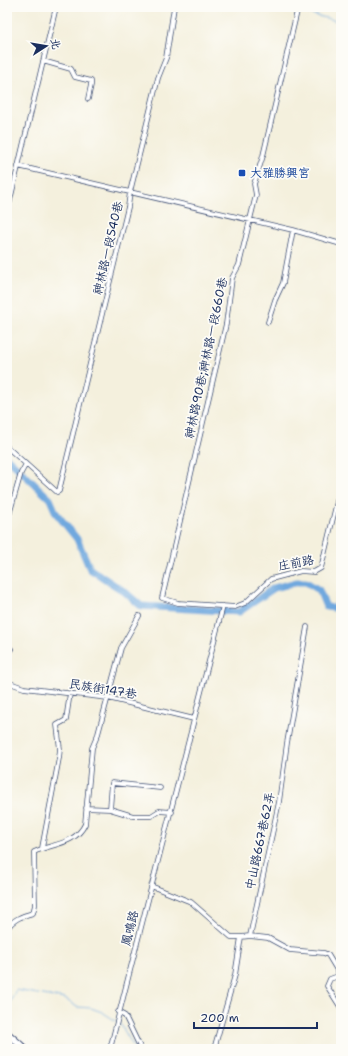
<svg xmlns="http://www.w3.org/2000/svg" width="348" height="1056" font-family="'Shantell Sans','LXGW WenKai TC',sans-serif">
  <style>
    .lines { fill: none; stroke-linecap: round; stroke-linejoin: round }
    .stream { stroke: #6fa8de; stroke-width: 1 }
    .river { stroke: #6fa8de; stroke-width: 7 }
    .street-casing { stroke: #3c4c71; stroke-width: 5.5 }
    .primary-casing { stroke: #3c4c71; stroke-width: 8 }
    .street { stroke: #fff; stroke-width: 4 }
    .primary { stroke: #fff; stroke-width: 6 }
    .transit-dot { fill: #1a4fb4; stroke: #fdfcf7; stroke-width: 1.5 }
    .labels { text-anchor: middle; dominant-baseline: central; stroke-width: 3.5; stroke-linejoin: round; paint-order: stroke }
    .transit-label { font-size: 12px; fill: #164399; stroke: #fdfcf7; text-anchor: start }
    .street-label { font-size: 12px; fill: #1b2f5e; stroke: #fdfcf7 }
  </style>
  <rect width="100%" height="100%" fill="#fdfcf7"/>
  <filter id="ink" filterUnits="userSpaceOnUse"><feTurbulence type="fractalNoise" baseFrequency=".025" numOctaves="2"/><feDisplacementMap in="SourceGraphic" scale="8" xChannelSelector="R" yChannelSelector="G"/><feConvolveMatrix kernelMatrix="1 2 1 2 8 2 1 2 1" color-interpolation-filters="sRGB"/></filter>
  <filter id="wash" filterUnits="userSpaceOnUse"><feTurbulence type="fractalNoise" baseFrequency=".012" numOctaves="4" result="noise"/><feDisplacementMap in="SourceGraphic" scale="16" xChannelSelector="R" yChannelSelector="G"/><feGaussianBlur stdDeviation="0.9" result="paint"/><feColorMatrix in="noise" values="0 0 0 0 0 0 0 0 0 0 0 0 0 0 0 0 0 1.4 0 .05"/><feComposite in="paint" operator="in"/></filter>
  <g filter="url(#wash)">
    <rect width="100%" height="100%" fill="#f4f0dd"/>
    <g class="lines">
      <!-- stream -->
      <path class="stream" d="M281 7 296 11
        M299 11 341 22
        M7 1008 16 990 65 999 77 1007 91 1008 102 1012 116 1021
        M118 1023 121 1025 135 1049"/>
      <!-- river -->
      <path class="river" d="M7 458 50 499 56 513 77 539 90 569 125 592 141 606 239 612 274 588 297 582H306L319 590 326 607 334 608 341 602"/>
    </g>
  </g>
  <g filter="url(#ink)">
    <g class="lines">
      <!-- street casing -->
      <g class="street-casing">
        <path id="street" d="M298 7 263 156 254 184 256 195 239 265 232 278 226 324 162 598 178 603 235 607 245 603 271 579 301 571 314 572 321 568 341 485
          M43 61 71 69 75 77 91 81V85L88 99
          M18 166 293 230 341 244
          M7 213 56 7
          M268 322 275 300 283 283 293 230
          M7 447 57 492 59 491 128 207 130 192 158 78 166 58 174 7
          M7 522 21 473 26 464
          M7 653 11 649
          M7 682 24 688 108 698 194 719
          M86 808 110 809 133 816H151L159 811 172 812
          M110 809 112 783 160 788
          M42 848 59 758 60 749 57 725 66 720 70 693
          M151 886 191 902 231 937H241
          M7 929C13 919 22 916 33 913L35 905 34 852C52 844 76 844 85 824L92 748 98 734 121 648 139 616
          M250 936 268 938 290 950 324 953 328 955 340 975
          M341 975 330 979 327 986 341 1008
          M118 1012 125 1016 141 1049
          M110 1049 223 606
          M214 1049 235 975 241 937 250 936 279 802 287 743 307 627"/>
      </g>
      <!-- primary casing -->
      <g class="primary-casing">
        <path id="primary" d="M7 1033 25 1049
          M7 1045 11 1049"/>
      </g>
      <!-- street -->
      <use href="#street" class="street"/>
      <!-- primary -->
      <use href="#primary" class="primary"/>
    </g>
  </g>
  <!-- markers -->
  <rect class="transit-dot" x="238" y="169" width="8" height="8" rx="2"/>
  <g class="labels">
    <!-- transit labels -->
    <g class="transit-label">
      <text x="250" y="173">大雅勝興宮</text>
    </g>
    <!-- street labels -->
    <g class="street-label">
      <text transform="translate(108 248) rotate(-77)">神林路一段540巷</text>
      <text transform="translate(206 358) rotate(-78)">神林路90巷;神林路一段660巷</text>
      <text transform="translate(296 563) rotate(-11)">庄前路</text>
      <text transform="translate(103 689) rotate(9)">民族街147巷</text>
      <text transform="translate(260 841) rotate(-78)">中山路667巷62弄</text>
      <text transform="translate(130 928) rotate(-76)">鳳鳴路</text>
    </g>
  </g>
  <!-- margin -->
  <rect width="348" height="1056" fill="none" stroke="#fdfcf7" stroke-width="24"/>
  <!-- north arrow -->
  <g transform="translate(46 46) rotate(78)" stroke="#fdfcf7" stroke-width="3" paint-order="stroke">
  <path d="M0-3L7 15L0 10L-7 15Z" fill="#1b2f5e"/>
  <text y="-6" font-size="11" font-weight="bold" text-anchor="middle" fill="#1b2f5e">北</text>
  </g>
  <!-- scale -->
  <path d="M194 1022v6h123v-6" fill="none" stroke="#1b2f5e" stroke-width="2"/>
  <text x="200" y="1022" font-size="12" fill="#1b2f5e" stroke="#fdfcf7" stroke-width="3" paint-order="stroke">200 m</text>
</svg>
